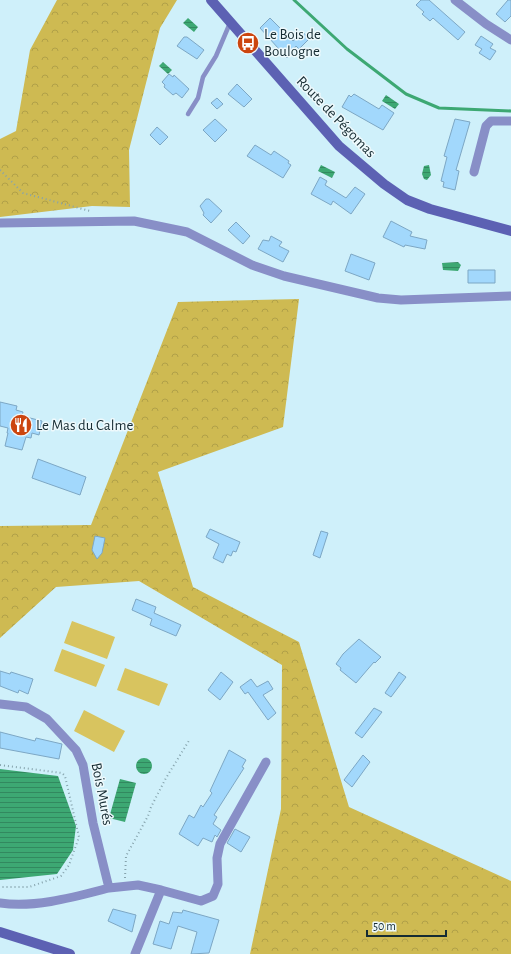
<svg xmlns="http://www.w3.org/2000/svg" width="511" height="954" font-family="'Alegreya Sans',sans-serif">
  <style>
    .forest { fill: url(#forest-crowns) }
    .pitch { fill: #d8c45f }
    .water { fill: url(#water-rules) }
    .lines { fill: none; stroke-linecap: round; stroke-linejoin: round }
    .stream { stroke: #3da873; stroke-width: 3 }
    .building { fill: #a2d8fc; stroke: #7da7c4 }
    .path { stroke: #86a3ac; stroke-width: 2; stroke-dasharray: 1 3; stroke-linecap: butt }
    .lane { stroke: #888fc7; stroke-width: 4.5 }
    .street { stroke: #888fc7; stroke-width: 9 }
    .secondary { stroke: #5c61b3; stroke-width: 10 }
    .labels { text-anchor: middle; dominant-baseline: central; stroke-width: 3; stroke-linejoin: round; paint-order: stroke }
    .poi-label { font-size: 15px; fill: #162c33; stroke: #eef9fc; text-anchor: start }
    .street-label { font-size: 15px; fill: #162c33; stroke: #eef9fc }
  </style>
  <defs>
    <pattern id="forest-crowns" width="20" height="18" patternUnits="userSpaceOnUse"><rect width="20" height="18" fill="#ceba52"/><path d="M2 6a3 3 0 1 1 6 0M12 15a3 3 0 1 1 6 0" fill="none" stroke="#b0a048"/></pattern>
    <pattern id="water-rules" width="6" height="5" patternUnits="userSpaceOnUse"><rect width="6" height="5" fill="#3da873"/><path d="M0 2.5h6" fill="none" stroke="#32895f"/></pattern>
  </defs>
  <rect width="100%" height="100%" fill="#cff0fa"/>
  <!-- forest -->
  <path class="forest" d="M57 0H177L160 28 129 150 130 207 92 206 0 217V139L16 131 30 50Z
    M299 299 283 427 158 472 193 587 299 642 349 807 511 881V954H250L281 809 282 665 139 581 56 587 0 638V526L91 525 178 302Z"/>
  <!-- pitch -->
  <path class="pitch" d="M72 621 115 637 107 659 64 643Z
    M62 649 105 665 96 687 54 671Z
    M125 668 168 684 159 706 117 690Z
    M84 710 125 731 114 752 74 731Z"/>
  <!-- water -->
  <path class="water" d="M188 18 198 27 194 32 183 23Z
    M163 62 172 70 168 74 159 66Z
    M386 95 399 104 395 109 382 101Z
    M321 165 335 172 332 178 318 171Z
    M429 165 431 175 427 180 424 179 422 174 424 166Z
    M458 262 461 265 458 271 443 270 442 263Z
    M136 766a8 8 0 1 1 16 0a8 8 0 1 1-16 0Z
    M0 769 58 776 76 826 73 850 57 874 0 880Z
    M120 779 136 783 125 822 109 818Z"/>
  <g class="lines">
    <!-- stream -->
    <path class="stream" d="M294 0 347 49 406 94 439 108 511 111"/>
  </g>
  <!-- building -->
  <path class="building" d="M421 0H429L465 32 458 40 433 18 430 21 422 14 424 12 416 5Z
    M508 0H511V16L505 22 496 14Z
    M270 18 293 41 303 32 309 39 299 49 296 46 287 58 260 28Z
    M481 36 493 44 490 48 496 51 490 60 479 53 482 49 475 45Z
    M184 37H187L204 50 197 59 177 46Z
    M169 74 173 77 174 75 189 89 182 98 176 93 173 95 164 87 165 85 162 82Z
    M237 84 252 99 244 107 228 94Z
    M354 94 379 109 382 105 394 113 383 130 342 107 349 95 351 97Z
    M217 98 223 104 217 109 211 103Z
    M215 119 227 130 215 142 203 130Z
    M455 119 470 122 456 170 459 171 455 190 443 187 444 182 441 181 447 157 444 156Z
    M157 127 168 137 160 145 150 135Z
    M255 145 271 155 274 151 289 161 288 163 291 165 283 178 247 156Z
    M320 177 327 181 325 185 346 198 355 187 365 194 351 214 333 201 331 205 311 194Z
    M206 199H209L222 211 211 223 203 215 204 213 200 206Z
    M391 221 412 232 410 236 427 240 425 249 405 245 404 247 383 237Z
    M236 222 250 236 243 244 228 230Z
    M271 236 282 242 279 246 289 251 283 262 258 249 263 240 269 241Z
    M351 254 375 263 369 280 345 271Z
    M468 270H495V283H468Z
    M0 402 17 406 16 410 23 412 22 416 42 421 39 435 32 433 31 438 26 437 22 450 5 446 8 433H7L8 428 0 426Z
    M38 459 86 477 80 495 32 478Z
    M210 529 240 542 236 552 233 551 231 556 227 554 223 563 213 558 219 544 206 537Z
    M321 531 328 533 320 558 313 555Z
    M95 536 105 538 102 553 97 559 92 550Z
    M136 599 156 607 154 613 181 625 176 636 150 625 152 619 132 610Z
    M359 639 381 657 375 663 374 662 356 683 340 670 341 668 336 664 343 654Z
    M0 671 10 674 11 672 33 679 28 694 19 690 18 693 0 686Z
    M221 672 233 682 220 700 208 690Z
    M399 672 406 677 391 697 385 693Z
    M251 679 257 687 268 681 273 689 263 695 276 713 268 720 248 692 245 694 240 687Z
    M374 708 382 712 362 738 355 733Z
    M0 732 35 741 36 738 62 744 59 759 0 748Z
    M229 750 246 760 242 767 244 768 214 815 217 817 213 824 221 830 217 837 215 835 212 842 203 838 198 846 179 834 189 815 194 818 201 805 203 807 212 793 210 791Z
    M363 755 370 762 352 787 344 780Z
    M235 829 250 837 241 852 227 843Z
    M113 909 136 915 132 932 108 921Z
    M183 910 219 920 209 953 191 954 197 932 178 926 171 949 153 944 160 921 169 924 173 912 182 913Z"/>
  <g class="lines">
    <!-- path -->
    <path class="path" d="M0 170 23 193 90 211
      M0 765 62 773 65 776 79 837 69 865 61 876 29 887H0
      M125 878 126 856 148 816 151 807 166 778 190 739"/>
    <!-- lane -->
    <path class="lane" d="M188 114 198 98 203 77 216 56 230 23"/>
    <!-- street -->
    <path class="street" d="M455 0 486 24 511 40
      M474 172 486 126 491 121H511
      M0 223 134 221 187 232 252 265 284 276 378 298 401 300 511 296
      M0 704 26 707 47 719 76 750 83 765 93 823 109 888 138 885 161 890 135 954
      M161 890 201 901 213 896 218 884 217 858 220 844 266 762
      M0 903C36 908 74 897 109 888"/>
    <!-- secondary -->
    <path class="secondary" d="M211 0 339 146 384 184 407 200 430 209 511 231
      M0 932 70 954"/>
  </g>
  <!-- icons -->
  <defs>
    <g id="bus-disc" transform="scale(1.15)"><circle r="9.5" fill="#cc450f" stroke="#eef9fc"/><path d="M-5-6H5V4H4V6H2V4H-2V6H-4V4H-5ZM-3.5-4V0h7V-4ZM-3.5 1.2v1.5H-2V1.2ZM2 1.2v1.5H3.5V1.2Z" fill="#fff"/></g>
    <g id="restaurant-disc" transform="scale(1.15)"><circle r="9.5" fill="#cc450f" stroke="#eef9fc"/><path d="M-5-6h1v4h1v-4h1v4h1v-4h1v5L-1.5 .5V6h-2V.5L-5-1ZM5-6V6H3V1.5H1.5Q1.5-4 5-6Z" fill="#fff"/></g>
  </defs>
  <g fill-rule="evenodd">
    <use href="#bus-disc" x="248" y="43"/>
    <use href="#restaurant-disc" x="21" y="425"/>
  </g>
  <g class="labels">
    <!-- poi labels -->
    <g class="poi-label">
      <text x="264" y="34">Le Bois de<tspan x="264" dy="17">Boulogne</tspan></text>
      <text x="36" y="425">Le Mas du Calme</text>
    </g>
    <!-- street labels -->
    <g class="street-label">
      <text transform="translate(336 117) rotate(46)">Route de Pégomas</text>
      <text transform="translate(102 794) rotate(79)">Bois Murés</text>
    </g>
  </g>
  <!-- scale -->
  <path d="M367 930v6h79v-6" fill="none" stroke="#162c33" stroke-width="2"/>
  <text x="373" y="930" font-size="12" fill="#162c33" stroke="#eef9fc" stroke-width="3" paint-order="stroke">50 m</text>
</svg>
